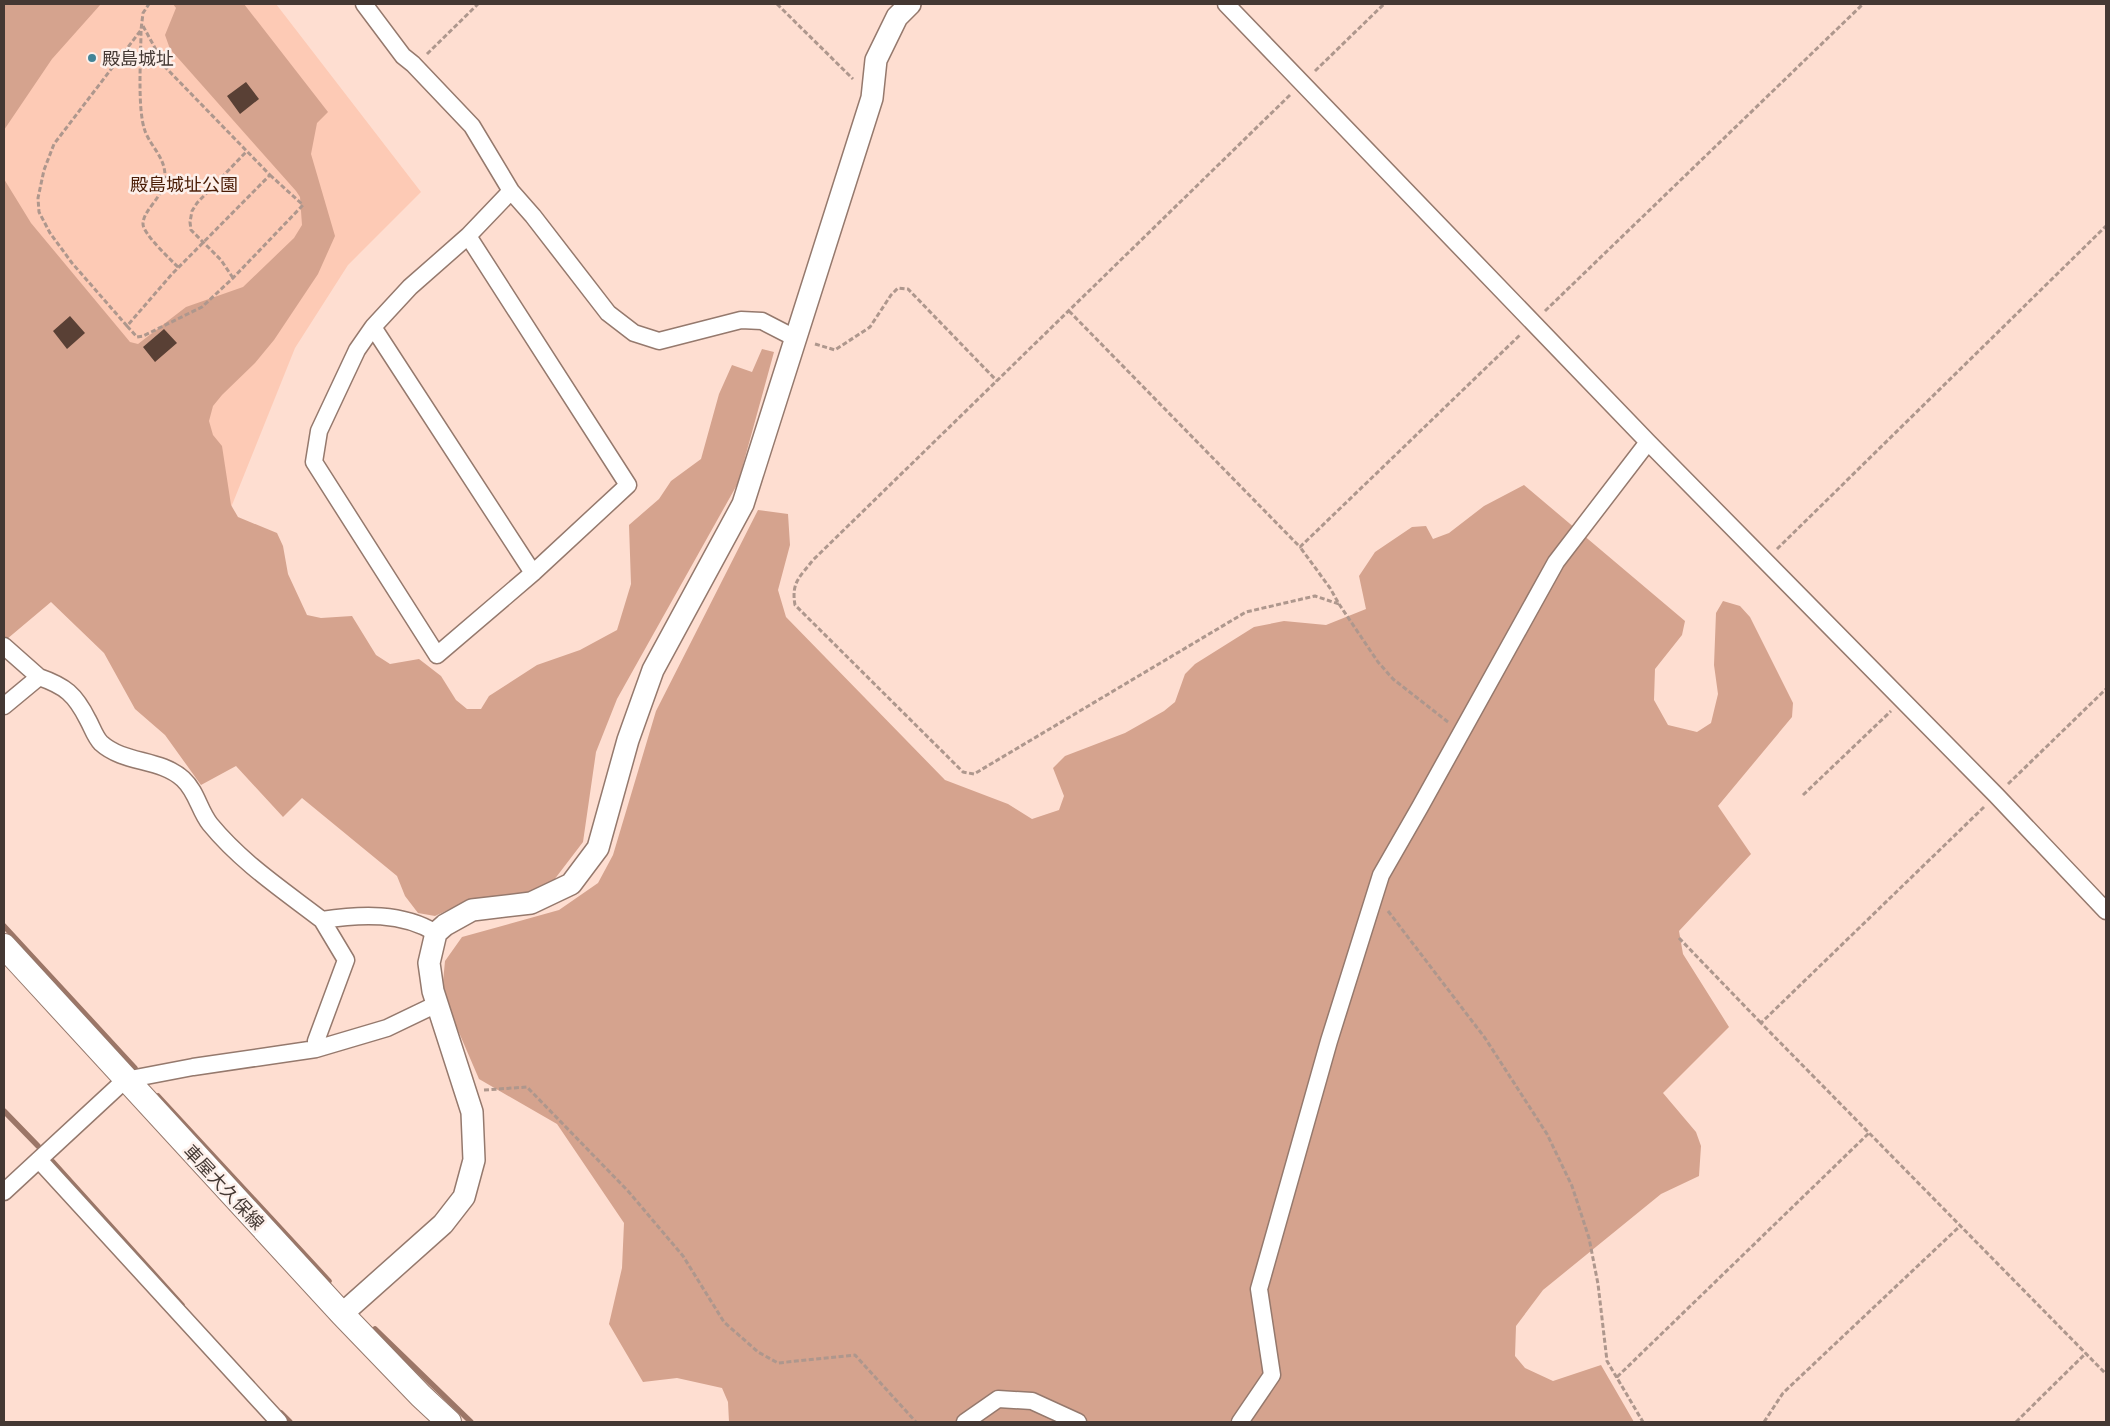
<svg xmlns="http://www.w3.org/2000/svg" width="2110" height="1426" font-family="Mulish,'Noto Sans JP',sans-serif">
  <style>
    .green { fill: #fdcab5 }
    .forest { fill: #d5a38e }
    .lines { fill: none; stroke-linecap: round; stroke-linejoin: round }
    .stream { stroke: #9c7667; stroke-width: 5.5 }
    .building { fill: #594035 }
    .minor-casing { stroke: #95796d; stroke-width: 19 }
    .tertiary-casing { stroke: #95796d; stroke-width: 24 }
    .secondary-casing { stroke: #95796d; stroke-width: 26 }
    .path { stroke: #ae978d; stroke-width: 3; stroke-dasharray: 5 2.5; stroke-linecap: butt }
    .minor { stroke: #fff; stroke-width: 16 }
    .tertiary { stroke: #fff; stroke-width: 21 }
    .secondary { stroke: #fff; stroke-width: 24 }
    .poi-dot { fill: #438497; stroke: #fdf0eb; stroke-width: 2 }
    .labels { text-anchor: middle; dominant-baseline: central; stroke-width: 5; stroke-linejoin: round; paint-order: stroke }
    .poi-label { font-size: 18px; fill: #443833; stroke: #fdf0eb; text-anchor: start }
    .park-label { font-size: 18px; fill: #4b1d06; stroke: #fdf0eb }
    .street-label { font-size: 18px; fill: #443833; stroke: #fdf0eb }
  </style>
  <rect width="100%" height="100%" fill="#feded1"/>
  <!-- green -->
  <path class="green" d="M4 4H276L421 192 348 265 295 348 222 530 4 286Z"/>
  <!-- forest -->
  <path class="forest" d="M4 4H101L52 59 4 130Z
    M173 4H244L328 112 317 123 311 154 335 236 318 274 274 340 255 363 222 395 213 406 209 421 213 435 222 446 231 505 238 517 277 533 283 546 288 574 307 615 321 618 352 616 376 655 390 664 419 659 441 676 456 700 467 709H481L489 696 537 665 580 650 617 630 631 584 629 525 659 499 671 481 701 459 719 394 732 365 752 372 762 349 774 352 738 483 617 699 596 752 583 842 554 880 534 893 463 903 435 916 418 913 405 896 397 876 302 798 283 817 236 766 201 785 165 735 135 709 104 653 51 602 7 639 4 636V179L31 223 130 342 138 344 186 307 243 287 294 238 302 225 300 197 296 191 170 49 165 35 176 8Z
    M1524 485 1685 621 1682 635 1655 669 1654 700 1668 725 1697 732 1711 723 1718 694 1714 665 1716 613 1723 601 1740 606 1750 617 1793 703 1792 717 1718 806 1751 854 1679 931 1683 954 1729 1027 1663 1093 1696 1132 1701 1146 1699 1176 1661 1194 1543 1290 1516 1326 1515 1356 1525 1368 1553 1381 1601 1365 1634 1422H729L728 1402 722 1388 677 1378 643 1382 609 1324 622 1268 624 1223 557 1124 479 1079 442 993 445 961 462 937 559 910 598 883 613 855 656 711 758 510 788 514 790 545 778 590 786 617 945 780 1008 804 1032 819 1059 810 1064 796 1053 768 1065 756 1125 733 1164 711 1175 702 1185 674 1195 664 1254 627 1284 621 1326 625 1366 609 1359 576 1375 552 1412 527 1426 526 1433 539 1449 533 1484 506Z"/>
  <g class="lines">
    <!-- stream -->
    <path class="stream" d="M4 926 135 1068
      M158 1096 329 1281
      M4 1111 38 1146
      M53 1162 182 1305
      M375 1329 471 1422
      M281 1413 290 1422"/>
  </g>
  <!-- building -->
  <path class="building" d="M246 82 259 99 240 114 227 96Z
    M70 316 85 333 67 349 53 331Z
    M164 329 177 343 155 362 143 347Z"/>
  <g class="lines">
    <!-- minor casing -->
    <g class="minor-casing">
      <path id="minor" d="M364 4 403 56 413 64 472 126 511 191 533 216 608 313 634 333 659 341 741 320 762 321 795 338
        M1226 4 1648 442 1996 795 2106 911
        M468 236 628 485 533 573 437 655 314 462 319 431 357 350 373 327 533 573
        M373 327 410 287 468 236 511 191
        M4 646 39 677
        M4 706 39 677C65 686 75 694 88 720 92 727 95 737 101 743 124 764 160 758 183 779 197 792 199 810 210 824 242 863 283 890 322 920
        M316 1049 387 1028 437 1004
        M39 1160 279 1422
        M4 1192 125 1080 193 1067 316 1049V1041L346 960 322 920C361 914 402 912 436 933
        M965 1422 998 1399 1032 1401 1078 1422
        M1240 1422 1272 1375 1259 1289 1329 1041 1381 875 1420 807 1556 562 1648 442"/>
    </g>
    <!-- tertiary casing -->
    <g class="tertiary-casing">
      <path id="tertiary" d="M342 1314 443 1224 464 1197 474 1160 472 1112 433 991 429 963 436 933 445 925 472 910 531 903 571 884 598 848 628 740 653 670 743 504 872 98 876 60 897 17 910 4"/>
    </g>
    <!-- secondary casing -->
    <g class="secondary-casing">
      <path id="secondary" d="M4 946 342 1314 421 1396 449 1422"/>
    </g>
    <!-- path -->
    <path class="path" d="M777 4 853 79
      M143 26 166 68 270 175 172 274 127 326 72 263 50 233 39 212 38 198 44 170 54 144 141 30 143 13 149 4
      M141 31C141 56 137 109 145 131 151 147 165 157 165 176 165 197 143 209 143 224 143 234 171 260 179 268
      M427 54 478 4
      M1315 71 1384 4
      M1290 95 813 560C800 577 791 582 795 605L963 772 974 774 1246 612 1315 596 1339 604 1330 588 1300 547
      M233 278 221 260 191 230 190 222 192 211 197 203 246 152
      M1069 311 1300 547 1521 334
      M1545 311 1863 4
      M127 326 137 337 143 336 202 307 233 278 303 205 270 175
      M815 344 835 350 870 327 891 295 898 288 908 289 997 381
      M1777 549 2106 226
      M1339 604 1378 662 1393 679 1448 722
      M2008 784 2106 689
      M1803 795 1891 711
      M1984 807 1761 1023 2106 1374
      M1388 911 1485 1038 1547 1134 1572 1186 1589 1238 1598 1284 1607 1361 1643 1422
      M1679 938 1761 1023
      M484 1090 527 1087 628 1191 683 1256 724 1322 758 1352 778 1363 855 1355 916 1422
      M1617 1377 1869 1133
      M1764 1422 1783 1393 1960 1226
      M2016 1422 2086 1353"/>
    <!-- minor -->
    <use href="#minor" class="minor"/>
    <!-- tertiary -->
    <use href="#tertiary" class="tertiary"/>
    <!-- secondary -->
    <use href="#secondary" class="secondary"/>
  </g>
  <!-- markers -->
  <circle class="poi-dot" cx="92" cy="58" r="5"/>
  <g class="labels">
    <!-- poi labels -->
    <g class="poi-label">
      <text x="102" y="58">殿島城址</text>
    </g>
    <!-- park labels -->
    <g class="park-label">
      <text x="184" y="184">殿島城址公園</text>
    </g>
    <!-- street labels -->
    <g class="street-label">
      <text transform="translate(224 1187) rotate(47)">車屋大久保線</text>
    </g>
  </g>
  <!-- border -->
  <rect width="2110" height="1426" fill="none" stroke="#443833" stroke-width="10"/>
</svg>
